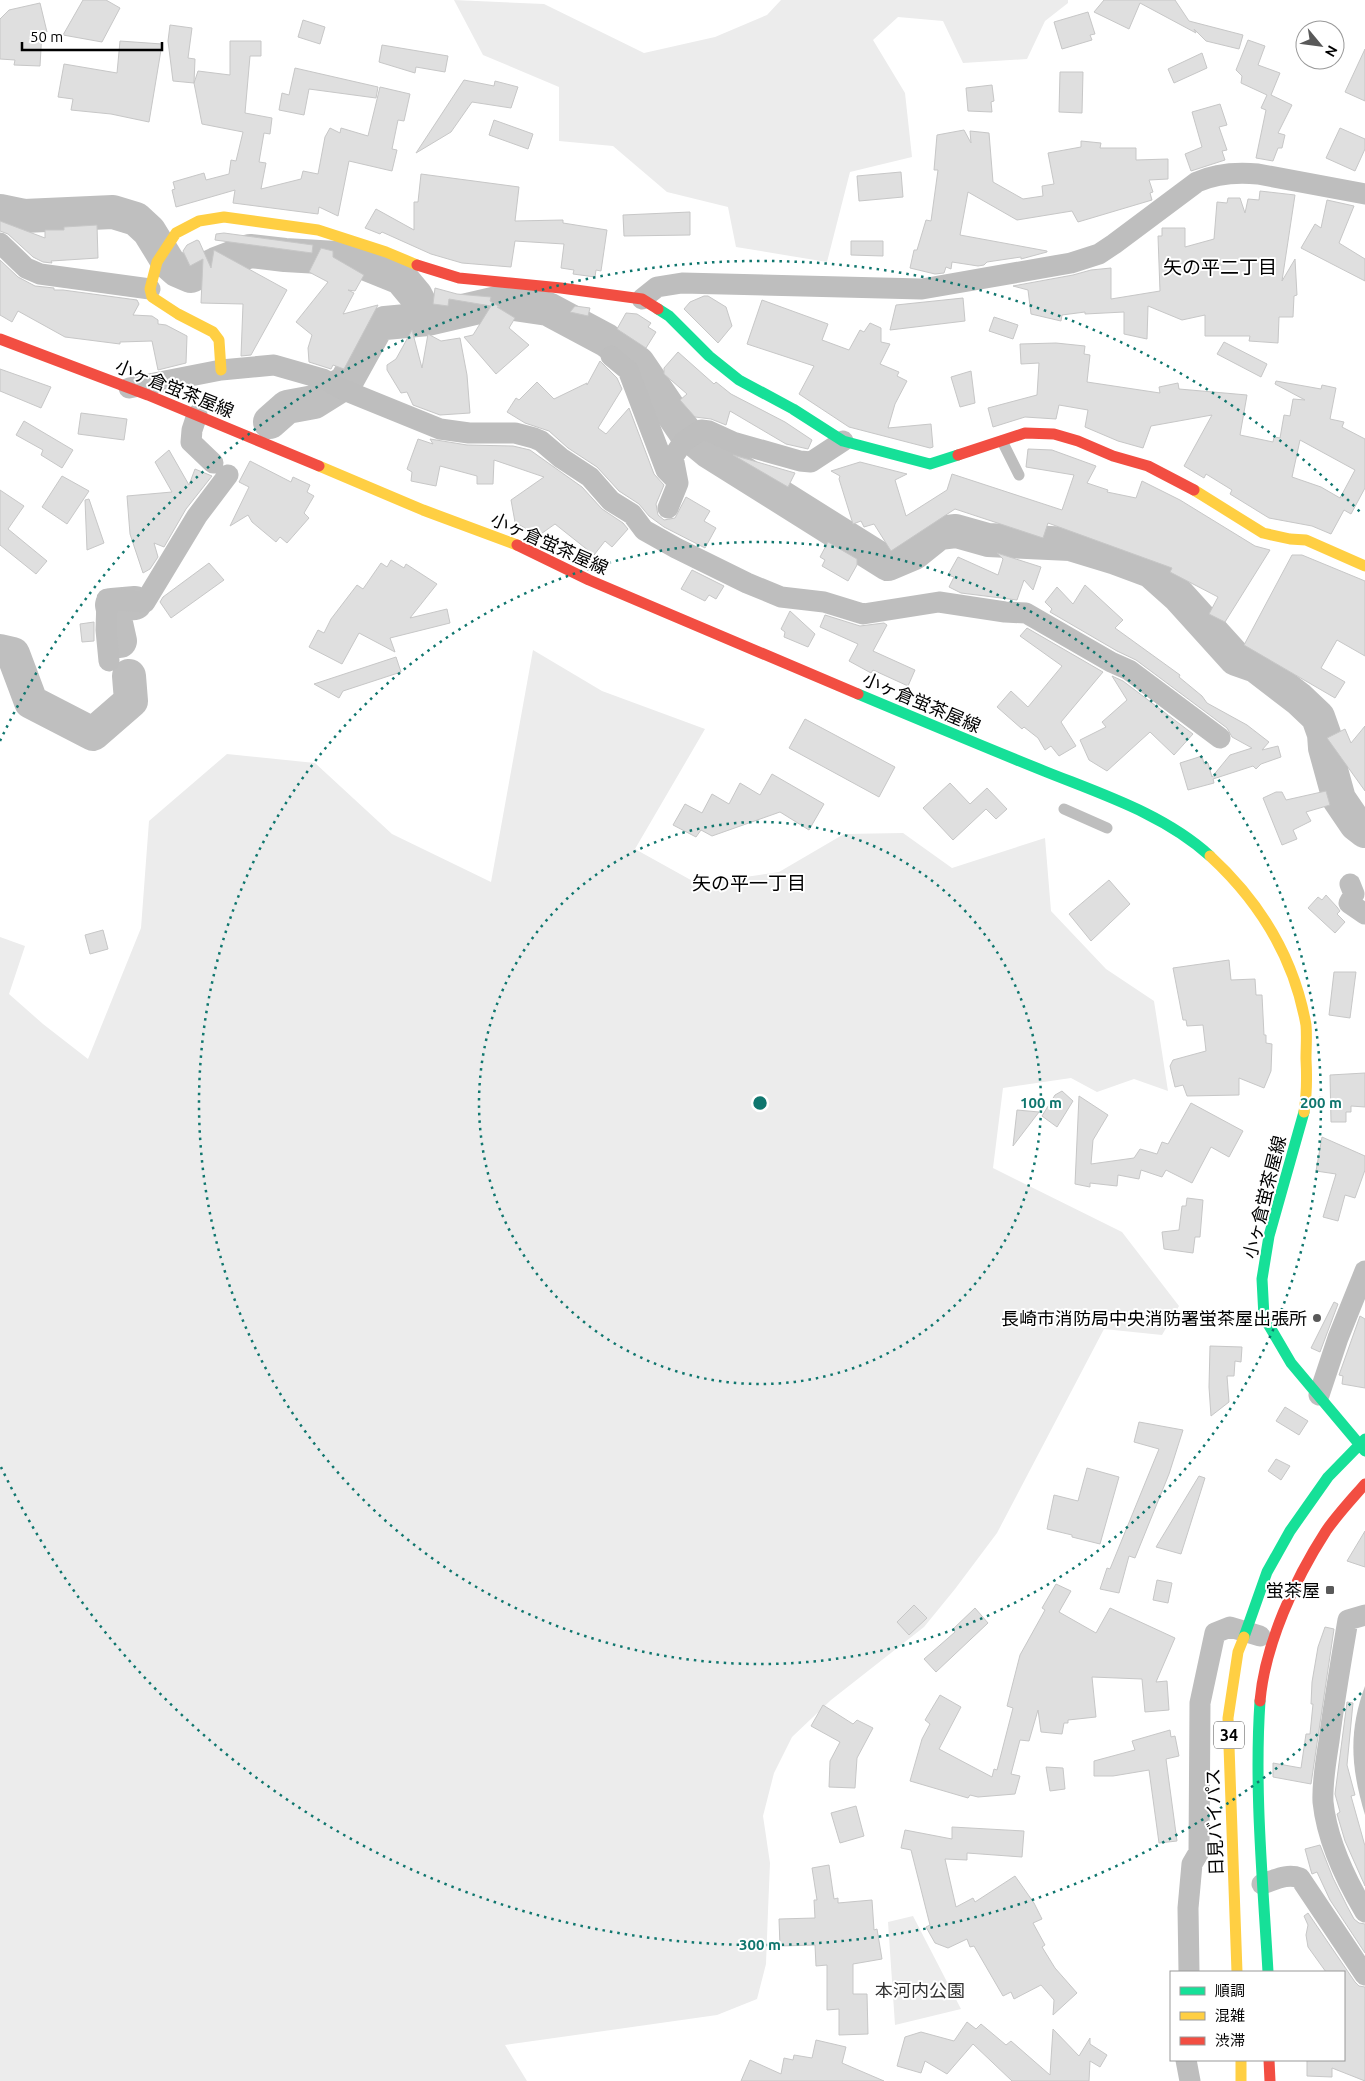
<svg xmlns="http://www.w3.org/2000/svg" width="1365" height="2081" font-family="Ubuntu,'Noto Sans JP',sans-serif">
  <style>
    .green { fill: #ececec }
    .water { fill: #bfbfbf }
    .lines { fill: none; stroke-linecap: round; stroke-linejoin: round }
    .river { stroke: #bfbfbf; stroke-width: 34 }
    .building { fill: #dfdfdf; stroke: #c7c7c7; fill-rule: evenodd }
    .lane { stroke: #bebebe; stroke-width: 11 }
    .street { stroke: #bebebe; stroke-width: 21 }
    .fast { stroke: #16e098; stroke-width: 11 }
    .slow { stroke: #ffcf43; stroke-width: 11 }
    .jam { stroke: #f24e42; stroke-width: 11 }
    .ring { fill: none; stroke: #0f766e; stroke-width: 2.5; stroke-dasharray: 2.5 5 }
    .poi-dot { fill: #595959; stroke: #fff; stroke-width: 2 }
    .labels { text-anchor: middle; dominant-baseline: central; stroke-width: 4; stroke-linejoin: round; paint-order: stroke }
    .shield { fill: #fff; stroke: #4c4c4c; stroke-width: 1 }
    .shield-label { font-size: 16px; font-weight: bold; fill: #000 }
    .street-label { font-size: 18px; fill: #000; stroke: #fff }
    .poi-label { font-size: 18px; fill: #000; stroke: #fff; text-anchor: end }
    .park-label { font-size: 18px; fill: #333; stroke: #fff }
    .neighbourhood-label { font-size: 19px; fill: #000; stroke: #fff }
    .centre { fill: #0f766e; stroke: #fff; stroke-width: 2.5 }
    .ring-label { font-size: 15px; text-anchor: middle; font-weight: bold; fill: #0f766e; stroke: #fff; stroke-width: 4; stroke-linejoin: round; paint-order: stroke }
  </style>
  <rect width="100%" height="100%" fill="#fff"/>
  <!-- green -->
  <path class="green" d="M454 0 544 4 644 53 715 37 767 15 781 0H1068V3L1045 21 1027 59 963 63 943 21 898 17 873 40 905 93 912 157 850 172 827 262 736 247 728 207 667 192 613 146 559 141V87L483 55Z
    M533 650 602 691 705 729 635 849 698 884 779 872 844 834 903 833 952 868 1045 838 1051 911 1106 969 1154 1001 1168 1091 1134 1079 1097 1092 1071 1078 1003 1088 993 1168 1122 1232 1179 1306 1162 1335 1104 1329 997 1533 955 1589 924 1627 831 1700 792 1737 774 1773 763 1816 770 1863 768 1911 766 1964 757 1999 717 2015 505 2045 527 2081H0V937L25 946 9 994 43 1024 88 1059 141 928 149 821 227 754 315 763 392 834 491 882Z
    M913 1916 961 2009 895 2025 888 1922Z"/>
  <!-- water -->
  <path class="water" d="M1365 1686V1815C1351 1768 1348 1732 1365 1686Z"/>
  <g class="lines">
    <!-- river -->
    <path class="river" d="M0 211 24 216 113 212 136 219 149 231 168 262 177 270 191 276 216 264 250 251 285 255 354 259 401 278 416 296 428 319
      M270 422 287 407 314 402 346 382 377 326 385 323 428 319 501 302 548 309 606 340 638 363 685 432 708 451 888 564 914 553 939 533 956 531 988 540 1070 544 1116 558 1151 571 1179 596 1236 659 1256 666 1299 699 1318 717 1324 734 1325 748 1339 799 1356 824 1365 831
      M120 641 112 605 135 603
      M0 651 13 654 31 702 93 734 131 701 129 676"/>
  </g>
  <!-- building -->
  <path class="building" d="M83 0H106L120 8 102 42 63 35Z
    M1104 0H1175L1189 21 1243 35 1239 49 1206 41 1194 29 1196 33 1140 3 1129 29 1094 12Z
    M40 3 47 32 42 31 40 66 14 65 15 60 0 59V19L9 10Z
    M1088 12 1095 34 1090 35 1092 40 1062 49 1054 22Z
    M303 20 325 27 320 44 298 37Z
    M170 25 192 28 188 58 195 59 194 83 173 81 168 41Z
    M1248 40 1265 46 1258 65 1280 73 1271 95 1292 105 1278 133 1285 135 1282 148H1278L1273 161 1256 158 1266 110 1261 108 1267 95 1241 83 1242 76 1236 70Z
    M120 41 162 44 149 122 111 114 71 110 73 99 58 97 64 64 117 73Z
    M230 41H261V56H250L245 113 272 118 270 134 264 133 259 162 266 163 261 189 301 179 303 171 318 174 325 137 330 128 340 133 341 128 368 136 380 87 410 94 404 121 398 120 392 149 397 150 392 171 349 161 338 216 319 207 318 214 233 203 235 190 176 207 172 190 175 189 173 182 204 173 206 180 229 174 231 160 236 161 243 132 202 124 194 83 198 71 230 75Z
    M382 45 448 56 445 72 416 67 415 73 379 62Z
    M1365 49V101L1345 92Z
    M1202 53 1207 68 1174 83 1168 69Z
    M295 68 378 87 376 98 309 89 304 115 279 110 282 93 289 95Z
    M1060 72H1083L1082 113 1059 112Z
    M464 80 494 86 495 81 518 87 511 108 472 102 451 132 416 153Z
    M992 85 994 101 991 102 992 112 968 111 966 88Z
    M1220 104 1227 125 1219 127 1227 150 1222 151 1225 160 1191 171 1185 154 1202 147 1192 112Z
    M494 120 533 134 528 149 489 135Z
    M1340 128 1365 139V149L1355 171 1326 158Z
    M964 130 971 143 970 131 989 133 993 182 1023 199 1043 196 1042 186 1054 184 1048 153 1081 147V141L1101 143 1100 148H1136V160L1168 159V179L1149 180 1153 192 1150 193 1152 200 1078 222 1072 211 1017 220 968 192 960 235 1047 251V252L1021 259V257L987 262 984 265 978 266 952 262 951 269 946 267 944 273 935 274 910 268 914 250H917L926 220 931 221 938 170H934L937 135Z
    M901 172 903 197 859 201 857 176Z
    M421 174 519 187 515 221 563 220V223L607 230 601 271 596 270 595 277 573 274 574 270 561 268 564 244 515 241 511 267 462 263 431 254 382 232 380 234 365 228 376 209 414 230V202H418Z
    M1260 191 1295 195 1282 281 1295 259 1297 295 1294 296 1293 317H1279L1278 343 1249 341 1250 336H1205V315L1182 320 1148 306 1147 339 1124 334V312L1085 314V312L1062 315 1061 321 1031 314 1028 290 1013 286 1073 275 1091 270 1111 268V299L1160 291 1158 236H1162V228H1185V247L1214 239 1217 202 1227 203 1228 198H1240L1245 213 1248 199 1259 200Z
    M1327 200 1354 206 1339 243 1365 259V281L1301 248 1315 224 1321 228Z
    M690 212V235L624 236 623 215Z
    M0 221 45 238V230H64V227L97 225 98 258 51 261 52 263 43 262 33 257 8 234 0 231Z
    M224 233 313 245 312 253 215 240 216 234Z
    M197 240 199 241 211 268 214 250 287 290 251 355 241 356 243 304 201 303 203 259 190 266 183 251 187 245Z
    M851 241H883V256L851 255Z
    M321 248 333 251V257L364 275 355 291 348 290 354 293 343 314 378 305 344 369 333 365 331 369 309 362 308 348 312 335 296 322 328 282 309 272Z
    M0 260 18 277 35 286 54 288V290H63L137 300 139 304 133 315 152 316 158 320V324L166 325 187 336 186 363 158 370 152 341 120 342V344L65 337 18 311 12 322 0 315Z
    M435 288 457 294 491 297 490 301 500 307H497L515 318 509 328 529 345 496 374 464 337 473 335 491 306 449 299 448 306 433 304Z
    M704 296H708L726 307 732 326 718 343 684 309 690 302Z
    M963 298 965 321 890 330 896 305Z
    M762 300 828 324 822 340 849 350 860 330 864 332 870 323 881 328V342L890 344 880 364 899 372 897 376 907 381 895 404 888 428 931 424 933 447 930 448 849 427 799 394 814 366 747 344Z
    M575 306 590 308 588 316 570 312Z
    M626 313 637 314 651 323 648 327 656 332 646 348 617 329Z
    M994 317 1018 325 1013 339 989 331Z
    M412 330 422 368 428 334 441 341 460 338 467 375 470 413 440 415 413 405 407 392 401 393 387 370V365L396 359Z
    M1224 342 1267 364 1261 377 1217 354Z
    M1056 343 1085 346 1084 354 1090 355 1087 382 1160 393 1159 387 1178 383 1179 389 1247 395 1240 435 1273 442 1274 437 1280 438 1284 415 1290 416 1293 399 1305 400 1275 384 1276 381 1321 389 1322 385 1336 388 1330 419 1344 422 1342 427 1365 439V488L1351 514 1344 510 1331 534 1312 526 1269 518 1230 494 1232 490 1206 474 1204 478 1184 466 1212 415 1151 426 1143 448 1118 441 1085 427 1088 410 1059 405 1056 419 1025 417 993 427 988 408 1037 395 1039 363 1021 364 1020 344ZM1300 440 1355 470 1340 498 1321 487 1292 477Z
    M678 352 714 384 716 382 731 394 785 422 812 440 808 449 786 444 730 411 726 425 711 419 695 417 680 400 687 394 664 374V368Z
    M600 361 617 378 622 389 598 428 606 434 629 408 654 474 664 485 656 504 658 515 664 520 675 518 686 497 710 511 704 521 716 528 705 548 664 527 649 516 639 504 619 491 597 467 568 448 549 431 525 423 507 412 516 398 519 400 537 382 554 399 587 383V385Z
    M0 369 51 387 41 408 0 391Z
    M971 371 975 403 960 407 951 377Z
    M81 413 127 419 124 440 78 434Z
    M24 421 73 450 62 468 41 455 43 450 16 435Z
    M418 439 433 444 430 439 467 445 513 446 530 450 582 487 602 509 623 523 628 529 612 547 605 541 594 555 555 524 538 536 515 522 511 500 544 477 494 460 493 484H477V476L440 466 436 486 411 481 412 472 407 469Z
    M1028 449 1052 450 1096 466 1087 483 1108 490 1107 492 1136 498 1142 481 1180 500 1255 546 1270 550 1225 622 1209 614 1218 597 1170 572 1172 568 1048 523 1043 538 955 509 891 551 874 524 864 527 861 521 853 524 839 479 840 476 831 471 860 462 907 474 895 480 906 516 947 490 952 474 1062 510 1074 475 1026 467Z
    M169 450 189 485 195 469 212 476 186 509 164 547 154 543 158 557 150 569 143 573 130 534 127 496 172 492 155 462Z
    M733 455 795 473 788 487Z
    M250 461 291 482 293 477 310 485 307 492 314 496 304 513 309 518 287 543 280 537 276 542 252 522 248 515 230 526 249 487 239 482Z
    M62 476 89 491 67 524 42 507Z
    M0 490 24 506 8 529 47 561 36 574 0 545Z
    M89 499 104 543 87 550 85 500Z
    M828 542 857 559V565L848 581 822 566 825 560 820 557Z
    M997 553 1041 567 1033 590 1024 580 1017 600 961 593 949 587 954 577 948 575 958 557 998 575 1003 559Z
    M1292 555H1302L1365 581V656L1337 640 1321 668 1345 682 1335 698 1244 645Z
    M391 560 404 568 406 564 437 584 410 618 447 609 450 623 390 638 395 652 359 633 342 664 309 647 318 630 324 633 331 619 357 585 363 589 381 563 387 567Z
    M209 563 224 580 171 618 160 602 163 597Z
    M692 570 724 586 716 599 709 595 705 601 681 589Z
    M1085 585 1123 620 1115 628 1180 675 1179 677 1202 696 1207 703 1247 725 1269 742 1262 750 1278 746 1281 757 1261 764 1256 769 1253 766 1213 779 1214 783 1188 790 1180 763 1202 756 1204 764 1208 763 1212 777 1230 755 1252 748 1232 737 1227 728 1136 660 1117 651 1050 612 1052 609 1045 602 1057 587 1073 604Z
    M790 611 815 634 808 647 784 637 785 632 781 629Z
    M825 615 860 626 884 623 887 625 873 651 915 670 908 686 873 670 871 673 849 661 858 644 820 627Z
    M94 622V641L82 642 80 624Z
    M1027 628 1103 672 1061 722 1076 746 1059 756 1051 746 1045 750 1038 738 1024 727 1022 729 997 707 1011 691 1028 707 1062 666 1020 636Z
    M396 657 401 672 343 691 339 698 314 684Z
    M1112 676 1123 681 1193 734 1174 755 1150 732 1107 771 1089 760 1080 740 1106 727 1102 722 1127 700Z
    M805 719 895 767 879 797 789 748Z
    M1365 726V791L1327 738 1345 729 1351 743Z
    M772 774 824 804 809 830 780 812 712 836 701 830 696 837 673 825 685 804 702 813 712 794 729 804 740 783 760 795Z
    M950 783 970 804 987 788 1007 809 996 819 986 809 953 840 923 808Z
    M1326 791 1330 805 1306 812 1311 821 1293 830 1297 839 1282 845 1263 798 1276 792H1282L1286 800Z
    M1109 880 1130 904 1091 941 1069 914Z
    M1326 895 1337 907 1340 911 1337 914 1345 922 1335 933 1308 908 1318 897 1322 900Z
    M103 930 108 949 90 954 85 935Z
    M1229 960 1231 980 1255 979 1256 995H1262L1264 1035H1266V1043L1272 1044 1271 1071 1264 1088 1239 1078V1095L1187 1096 1183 1085 1175 1087 1170 1066 1173 1060 1206 1051 1203 1025 1187 1026 1186 1020H1183L1173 968Z
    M1334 972H1356L1350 1018 1329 1015Z
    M1365 1073V1107L1351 1106V1112H1346V1122H1331L1330 1075Z
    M1062 1091 1073 1101 1057 1127 1042 1116 1055 1095Z
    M1079 1096 1108 1115 1093 1140 1091 1164 1134 1158 1140 1149 1157 1154 1162 1142 1168 1144 1191 1103 1243 1131 1229 1157 1211 1147 1192 1183 1166 1170 1162 1177 1141 1170 1139 1179 1118 1175 1117 1186 1090 1183V1187L1075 1184Z
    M1017 1110 1039 1112 1013 1146Z
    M1322 1137 1365 1156V1170L1355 1198 1345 1195 1338 1221 1323 1217 1336 1174 1316 1171Z
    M1187 1198 1203 1200 1200 1237H1195L1193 1253 1164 1249 1162 1232 1179 1230 1182 1206H1186Z
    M1334 1302 1338 1304 1320 1352 1311 1348Z
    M1360 1316 1365 1319V1388L1342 1384 1343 1376 1339 1375Z
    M1210 1346 1242 1347 1241 1362 1235 1361 1234 1376H1227L1229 1402 1211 1416 1209 1387Z
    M1285 1407 1308 1421 1299 1435 1276 1421Z
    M1139 1422 1183 1430 1169 1474 1135 1558 1129 1556 1119 1593 1100 1589 1107 1568 1110 1569 1159 1449 1134 1442Z
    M1276 1459 1290 1466 1281 1480 1268 1471Z
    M1087 1468 1119 1477 1100 1544 1072 1537V1535L1047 1529 1054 1495 1078 1501Z
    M1199 1476 1205 1478 1181 1554 1156 1547Z
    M1365 1531V1567L1347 1561Z
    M1157 1580 1172 1583 1168 1603 1153 1600Z
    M1056 1584 1071 1591 1059 1612 1096 1633 1110 1608 1175 1638 1156 1682 1167 1681 1169 1710 1145 1712 1142 1679 1092 1677 1096 1717 1068 1720V1723H1064L1062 1734 1041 1732 1038 1710 1029 1741 1020 1740 1011 1774 1020 1776 1015 1794 978 1797 970 1795 968 1798 910 1781 922 1739 930 1724 925 1720 940 1695 961 1707 939 1749 992 1777 994 1769 997 1770 1013 1708 1007 1706 1020 1655 1045 1610 1042 1608Z
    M914 1605 927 1618 909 1635 897 1622Z
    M975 1608 988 1623 936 1672 924 1659 955 1632 953 1629Z
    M1325 1627 1334 1629 1311 1784 1273 1777V1763L1301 1768 1306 1734H1310L1313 1704H1311L1312 1682 1318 1647Z
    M1347 1702 1353 1703 1347 1765 1355 1795 1351 1796 1365 1846V1886L1345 1841 1337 1814 1340 1812 1335 1794Z
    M823 1705 853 1724 857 1720 873 1728 857 1758 855 1788 829 1787 830 1761 840 1742 811 1726Z
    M1170 1730 1171 1737 1175 1736 1179 1756 1166 1759 1177 1841 1159 1843 1149 1770 1113 1776H1094V1761L1135 1750 1132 1741Z
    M1046 1767 1063 1768 1065 1789 1050 1791Z
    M856 1806 864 1836 840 1843 831 1813Z
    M952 1827 1024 1831 1022 1857 967 1853V1860L945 1859 956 1907 973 1898 975 1902 1015 1876 1034 1903 1042 1919 1033 1923 1045 1945 1042 1947 1055 1968 1077 1993 1053 2015 1054 2000 1041 1985 1014 1999 1011 1992 1003 1996 974 1946 970 1947 967 1939 948 1948 935 1943 926 1927 930 1925 911 1850 901 1848 905 1830 952 1839Z
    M1320 1845 1333 1878 1347 1906 1354 1919 1359 1923 1365 1924V1953L1330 1900 1317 1872 1312 1874 1311 1871 1305 1849Z
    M829 1865 834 1899 838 1898V1903L872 1900 874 1930 877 1929 882 1959 853 1964V1994H867L868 2034 839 2035V2009L827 2010V1965L816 1966 815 1945 780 1946 779 1919 815 1918 814 1900H817L812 1868Z
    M1308 1913 1355 1982 1359 1986 1365 1987V2081L1332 2068V2077L1307 2076V2060H1344V1972H1326L1308 1947 1306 1935 1308 1925 1304 1916Z
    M967 2022 976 2029 981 2024 1006 2045 1011 2041 1050 2075 1053 2029 1079 2056 1090 2038V2044L1107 2055 1100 2067 1090 2061 1089 2081H1012L973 2044 947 2074 925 2061 921 2073 897 2066 905 2037 921 2032 954 2041Z
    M816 2040 846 2047 842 2063 884 2081H741L750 2060 781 2074 784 2058 793 2060 794 2055 812 2058Z"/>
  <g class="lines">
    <!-- lane -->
    <path class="lane" d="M1002 441 1019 475
      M1064 809 1107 828"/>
    <!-- street -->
    <path class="street" d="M0 243 26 268 40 274 150 289
      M642 299 657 287 682 283 922 289 1071 263 1099 254 1114 244 1197 182C1217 173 1237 172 1258 174L1365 194
      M611 356 628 370 666 470 673 477
      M129 388 221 370 274 365 323 379 344 390 440 429 469 433H515L534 438 541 441 561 458 590 477 611 501 632 514 644 530 676 548 747 583 781 597 824 602 863 614 939 602 1005 612 1026 613 1111 662 1129 670 1220 738
      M197 415 192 430 191 442 213 463
      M668 508 678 483 673 457 683 442 701 430 709 431 733 442 800 461 811 462 843 441
      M109 661 106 630 107 599 145 602 197 516 228 475
      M1350 884 1354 894 1349 903 1365 914
      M1319 1395 1338 1338 1365 1271
      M1365 1615 1348 1620C1341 1661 1334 1701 1329 1741 1326 1761 1322 1782 1323 1802 1327 1840 1346 1880 1365 1912
      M1262 1884C1275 1880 1287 1873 1300 1878L1365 1975
      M1189 1972 1188 1908 1192 1864 1199 1852 1200 1703 1215 1633 1230 1627 1260 1636
      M1186 2060 1190 2081"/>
    <!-- fast -->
    <path class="fast" d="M658 309 669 316 709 356 739 380 793 409 843 441 930 464 958 455
      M858 694C920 720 982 746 1044 771 1101 794 1164 814 1210 856
      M1304 1112 1269 1236 1262 1279 1264 1317 1291 1363 1365 1451
      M1244 1637 1267 1572 1290 1531 1328 1477 1365 1439
      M1260 1701C1254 1791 1263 1882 1268 1972"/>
    <!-- slow -->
    <path class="slow" d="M221 370 219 340 213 332 178 314 152 297 150 289 157 262 176 233 199 221 224 217 318 230 386 252 417 265
      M319 466 423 510 517 545
      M1194 490 1263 533 1290 539 1306 540 1365 566
      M1210 856C1260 902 1294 957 1306 1025 1307 1036 1306 1048 1306 1059 1307 1077 1307 1094 1304 1112
      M1237 1972 1228 1718 1238 1652 1244 1637
      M1241 2060V2081"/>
    <!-- jam -->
    <path class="jam" d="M417 265 459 278 561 288 642 299 658 309
      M0 339 148 395 319 466
      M958 455 1025 433 1054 434 1078 441 1113 456 1148 466 1194 490
      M517 545 589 580 858 694
      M1260 1701C1265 1644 1295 1579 1326 1531 1337 1515 1352 1499 1365 1484
      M1269 2060 1270 2081"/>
  </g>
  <!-- distance rings -->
  <g class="ring">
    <circle cx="760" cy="1103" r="281"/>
    <circle cx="760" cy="1103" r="561"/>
    <path d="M1361 1693A842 842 0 0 1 0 1465M0 741A842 842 0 0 1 1361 513"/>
  </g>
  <!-- markers -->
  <g class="poi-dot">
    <circle cx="1317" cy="1318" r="5"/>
    <rect x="1325" y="1585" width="10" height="10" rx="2.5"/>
  </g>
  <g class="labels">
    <!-- shield labels -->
    <rect class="shield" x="1214" y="1721.5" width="30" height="27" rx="4"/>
    <g class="shield-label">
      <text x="1229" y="1735">34</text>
    </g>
    <!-- street labels -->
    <g class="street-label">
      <text transform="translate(175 388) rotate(22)">小ヶ倉蛍茶屋線</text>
      <text transform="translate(550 543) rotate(24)">小ヶ倉蛍茶屋線</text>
      <text transform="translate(922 702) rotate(23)">小ヶ倉蛍茶屋線</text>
      <text transform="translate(1264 1197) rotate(-76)">小ヶ倉蛍茶屋線</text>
      <text transform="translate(1214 1822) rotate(-92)">日見バイパス</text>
    </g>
    <!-- poi labels -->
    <g class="poi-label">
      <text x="1307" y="1318">長崎市消防局中央消防署蛍茶屋出張所</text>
      <text x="1320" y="1590">蛍茶屋</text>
    </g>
    <!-- park labels -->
    <g class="park-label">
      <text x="920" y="1990">本河内公園</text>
    </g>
    <!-- neighbourhood labels -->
    <g class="neighbourhood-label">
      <text x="1220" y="267">矢の平二丁目</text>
      <text x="749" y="883">矢の平一丁目</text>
    </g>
  </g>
  <circle cx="760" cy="1103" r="8" class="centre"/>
  <g class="ring-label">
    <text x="1041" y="1108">100 m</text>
    <text x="1321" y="1108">200 m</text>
    <text x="760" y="1950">300 m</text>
  </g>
  <!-- legend -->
  <rect x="1170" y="1971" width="175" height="90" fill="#ffffff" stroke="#999999"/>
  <rect x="1180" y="1987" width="25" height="8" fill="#16e098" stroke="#999999"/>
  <text x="1215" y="1996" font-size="15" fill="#000000">順調</text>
  <rect x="1180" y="2012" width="25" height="8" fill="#ffcf43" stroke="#999999"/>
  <text x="1215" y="2021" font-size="15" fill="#000000">混雑</text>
  <rect x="1180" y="2037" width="25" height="8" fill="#f24e42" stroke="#999999"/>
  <text x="1215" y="2046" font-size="15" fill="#000000">渋滞</text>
  <!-- north arrow -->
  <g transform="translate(1320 45) rotate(119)"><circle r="24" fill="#ffffff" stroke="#999999"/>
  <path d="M0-4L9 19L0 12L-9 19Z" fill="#595959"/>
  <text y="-8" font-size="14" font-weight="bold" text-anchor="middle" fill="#000000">N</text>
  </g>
  <!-- scale -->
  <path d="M22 42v8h140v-8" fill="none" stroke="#000000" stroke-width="2.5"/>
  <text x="30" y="42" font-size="15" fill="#000000" stroke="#ffffff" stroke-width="4" paint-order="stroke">50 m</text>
</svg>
